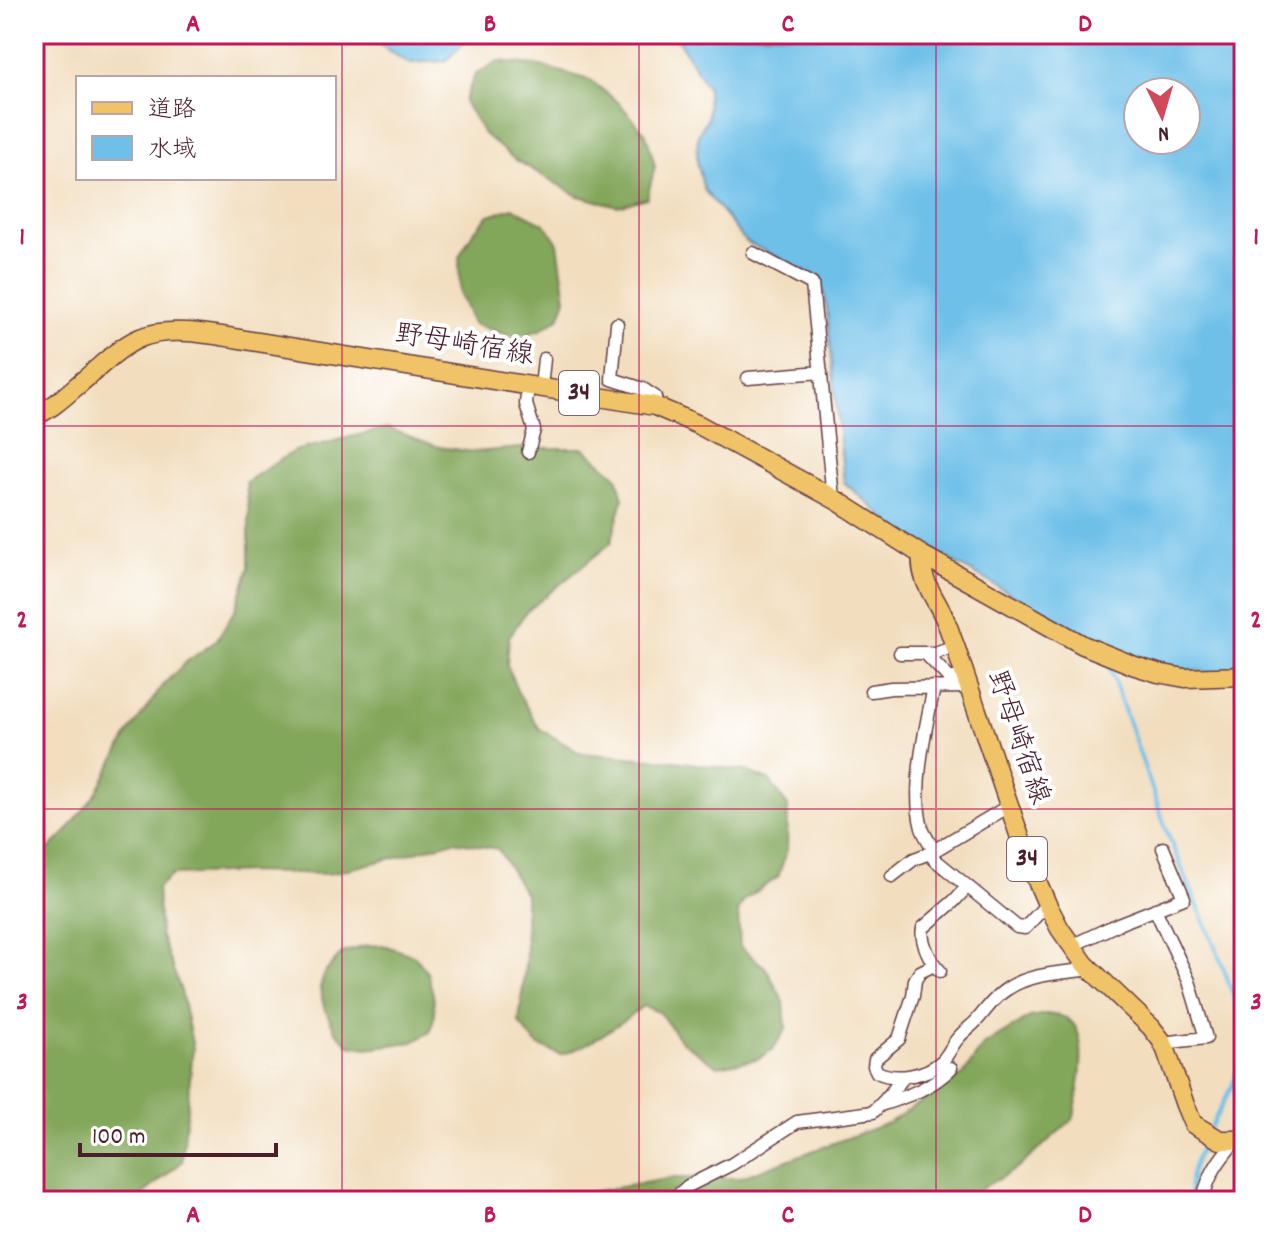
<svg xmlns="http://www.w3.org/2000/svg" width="1278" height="1235" font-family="Dekko,'Klee One',sans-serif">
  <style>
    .forest { fill: #82a65a; stroke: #666242; stroke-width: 2 }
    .water { fill: #6ec0e9; stroke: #5c708a; stroke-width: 2; fill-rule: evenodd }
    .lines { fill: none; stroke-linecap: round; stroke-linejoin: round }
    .stream { stroke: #6ec0e9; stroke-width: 4 }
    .minor-casing { stroke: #633c41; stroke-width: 15 }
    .primary-casing { stroke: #633c41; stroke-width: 21 }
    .minor { stroke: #fff; stroke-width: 12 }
    .primary { stroke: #f1c369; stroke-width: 18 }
    .grid { fill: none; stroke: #c2185b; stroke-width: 2; stroke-opacity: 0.55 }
    .labels { text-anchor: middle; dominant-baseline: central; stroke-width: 8; stroke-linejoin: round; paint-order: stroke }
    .shield { fill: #fff; stroke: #80626b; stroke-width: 2 }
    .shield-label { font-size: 26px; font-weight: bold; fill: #4a1f2b }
    .street-label { font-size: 28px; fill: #4a1f2b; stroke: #fff }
    .neatline { fill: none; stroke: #c2185b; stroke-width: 3 }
    .grid-label { font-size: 26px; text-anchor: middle; font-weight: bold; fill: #c2185b }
  </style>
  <rect width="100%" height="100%" fill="#fff"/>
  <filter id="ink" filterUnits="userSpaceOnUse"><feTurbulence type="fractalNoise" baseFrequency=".0125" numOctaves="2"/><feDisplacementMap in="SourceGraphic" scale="16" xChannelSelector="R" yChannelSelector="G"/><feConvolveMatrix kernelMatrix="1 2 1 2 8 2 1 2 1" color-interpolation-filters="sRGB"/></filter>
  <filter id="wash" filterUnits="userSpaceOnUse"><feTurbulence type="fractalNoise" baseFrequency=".006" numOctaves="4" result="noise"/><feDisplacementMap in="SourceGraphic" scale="32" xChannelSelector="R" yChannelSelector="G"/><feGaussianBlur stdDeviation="1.8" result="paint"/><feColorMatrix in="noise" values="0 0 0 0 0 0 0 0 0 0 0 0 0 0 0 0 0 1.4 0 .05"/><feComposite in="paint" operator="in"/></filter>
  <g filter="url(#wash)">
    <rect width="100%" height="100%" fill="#f2debf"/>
    <!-- forest -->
    <path class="forest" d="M498 61 541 66 590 80 619 103 646 134 655 166 647 198 618 206 578 196 514 159 484 134 464 102 475 75Z
      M513 208 545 224 558 243 566 299 559 318 540 330 514 337 473 324 460 294 459 257 473 232 489 215Z
      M387 428 439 447 474 452 521 448H584L617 476 623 499 611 543 526 612 509 637 507 665 517 691 539 728 580 753 675 761 746 771 770 781 788 806 787 850 778 877 744 900 738 912 740 947 766 968 784 1002 786 1029 772 1050 757 1059 718 1066 681 1041 659 1012 643 1006C618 1025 591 1045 561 1055L537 1045 519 1023 526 956 525 894 498 849 454 841 401 856 328 874 250 872 172 875 157 888 160 934 181 991 193 1048 182 1162 135 1201H34V854L45 853 66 832 95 795 129 733 164 684 186 662 216 641 236 608 249 568V513L246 482 294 451Z
      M383 945 415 956 427 972 433 994 435 1014 430 1032 413 1042 367 1048 349 1045 335 1030 324 1007 320 988 324 974 342 953 366 946Z
      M1046 1014C1052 1015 1061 1015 1066 1018 1093 1032 1077 1093 1074 1118L1018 1168 984 1187 965 1201H571L587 1193 672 1178H739L888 1123 963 1075 983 1046 1030 1017Z"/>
    <!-- water -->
    <path class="water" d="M363 34H474L445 61 408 63Z
      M671 34H1244V662L1233 670 1215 673 1173 668 1142 660 1098 643 902 533 844 482 827 312 822 280 745 241 704 190 697 161 698 135 708 117 707 87 680 43ZM1138 92H1186V140H1138Z"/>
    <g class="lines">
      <!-- stream -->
      <path class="stream" d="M1107 661 1170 840 1220 958 1244 1026
        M1210 1128 1233 1084 1244 1049
        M1193 1201C1183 1181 1197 1158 1205 1139"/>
    </g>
  </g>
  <g filter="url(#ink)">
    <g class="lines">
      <!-- minor casing -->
      <g class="minor-casing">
        <path id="minor" d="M753 253 812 284 833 498
          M617 324 612 379 643 389 655 397V406
          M748 378 821 372
          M528 385 526 404 534 430 528 452
          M541 387 544 359
          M900 653H935L955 646
          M925 653 950 679 965 676
          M871 691 891 688 969 687
          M1009 806 930 853 934 859 1017 927 1025 928 1047 904
          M934 850C930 843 924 835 922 828 911 790 926 726 934 687
          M892 876 914 859 930 853
          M1155 909 1189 981 1206 1038 1162 1043
          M1071 946 1118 924 1184 898 1163 848
          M934 965 920 972 915 980 913 996 899 1039 875 1059 874 1066 877 1072C896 1081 925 1076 941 1062 949 1055 952 1044 959 1037 964 1031 972 1026 977 1020 987 1009 994 997 1007 989 1030 973 1064 973 1091 969
          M940 971C930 961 920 941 923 928L954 901 967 887
          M880 1105C906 1097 932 1088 951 1068
          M672 1201 688 1186 732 1164 797 1122 873 1112 884 1101 903 1078
          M1202 1201C1209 1174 1218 1161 1236 1140"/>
      </g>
      <!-- primary casing -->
      <g class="primary-casing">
        <path id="primary" d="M34 416C53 409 69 392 85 379 102 365 119 347 140 338 172 324 224 337 258 342L655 406 699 425 836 500 922 555 1083 645 1135 666 1158 673 1185 678 1244 676
          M922 555C919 579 934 595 943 615 948 625 951 636 955 646L1027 858 1047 904 1060 929 1085 964 1151 1027 1161 1040 1166 1050 1185 1105 1193 1124 1220 1140H1236L1244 1137"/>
      </g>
      <!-- minor -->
      <use href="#minor" class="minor"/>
      <!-- primary -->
      <use href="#primary" class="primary"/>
    </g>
  </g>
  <!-- grid -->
  <path class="grid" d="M342 34V1201M639 34V1201M936 34V1201M34 426H1244M34 809H1244"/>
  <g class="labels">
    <!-- shield labels -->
    <g class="shield">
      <rect x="559" y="371" width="40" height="44" rx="6"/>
      <rect x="1007" y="837" width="40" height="44" rx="6"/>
    </g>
    <g class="shield-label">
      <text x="579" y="393">34</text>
      <text x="1027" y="859">34</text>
    </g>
    <!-- street labels -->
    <g class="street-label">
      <text transform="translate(464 347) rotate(9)">野母崎宿線</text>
      <text transform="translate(1016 738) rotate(71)">野母崎宿線</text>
    </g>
  </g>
  <!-- margin -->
  <rect width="1278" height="1235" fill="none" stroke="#fff" stroke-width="88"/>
  <!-- legend -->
  <rect x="76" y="76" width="260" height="104" fill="#ffffff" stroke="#b7a5aa" stroke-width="2"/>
  <rect x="92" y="102" width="40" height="12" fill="#f1c369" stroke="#b7a5aa" stroke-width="2"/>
  <text x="148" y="116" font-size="24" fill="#4a1f2b">道路</text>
  <rect x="92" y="136" width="40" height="24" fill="#6ec0e9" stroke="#b7a5aa" stroke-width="2"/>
  <text x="148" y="156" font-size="24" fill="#4a1f2b">水域</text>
  <!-- north arrow -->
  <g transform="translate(1162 116) rotate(175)"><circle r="38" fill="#ffffff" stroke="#b7a5aa" stroke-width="2"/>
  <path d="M0-6L14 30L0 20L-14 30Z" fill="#d1495b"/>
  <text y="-12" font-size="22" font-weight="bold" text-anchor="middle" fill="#4a1f2b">N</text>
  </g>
  <!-- scale -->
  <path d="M80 1143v12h196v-12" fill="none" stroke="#4a1f2b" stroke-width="4"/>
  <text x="92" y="1143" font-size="24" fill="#4a1f2b" stroke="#ffffff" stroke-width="6" paint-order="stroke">100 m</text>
  <rect x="44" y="44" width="1190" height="1147" class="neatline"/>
  <g class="grid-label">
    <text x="193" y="31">A</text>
    <text x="490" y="31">B</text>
    <text x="788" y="31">C</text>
    <text x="1085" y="31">D</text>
    <text x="22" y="244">1</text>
    <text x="1256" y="244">1</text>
    <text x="22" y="627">2</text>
    <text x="1256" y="627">2</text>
    <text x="22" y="1009">3</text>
    <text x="1256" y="1009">3</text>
    <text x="193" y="1222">A</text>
    <text x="490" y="1222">B</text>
    <text x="788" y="1222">C</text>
    <text x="1085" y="1222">D</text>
  </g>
</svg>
